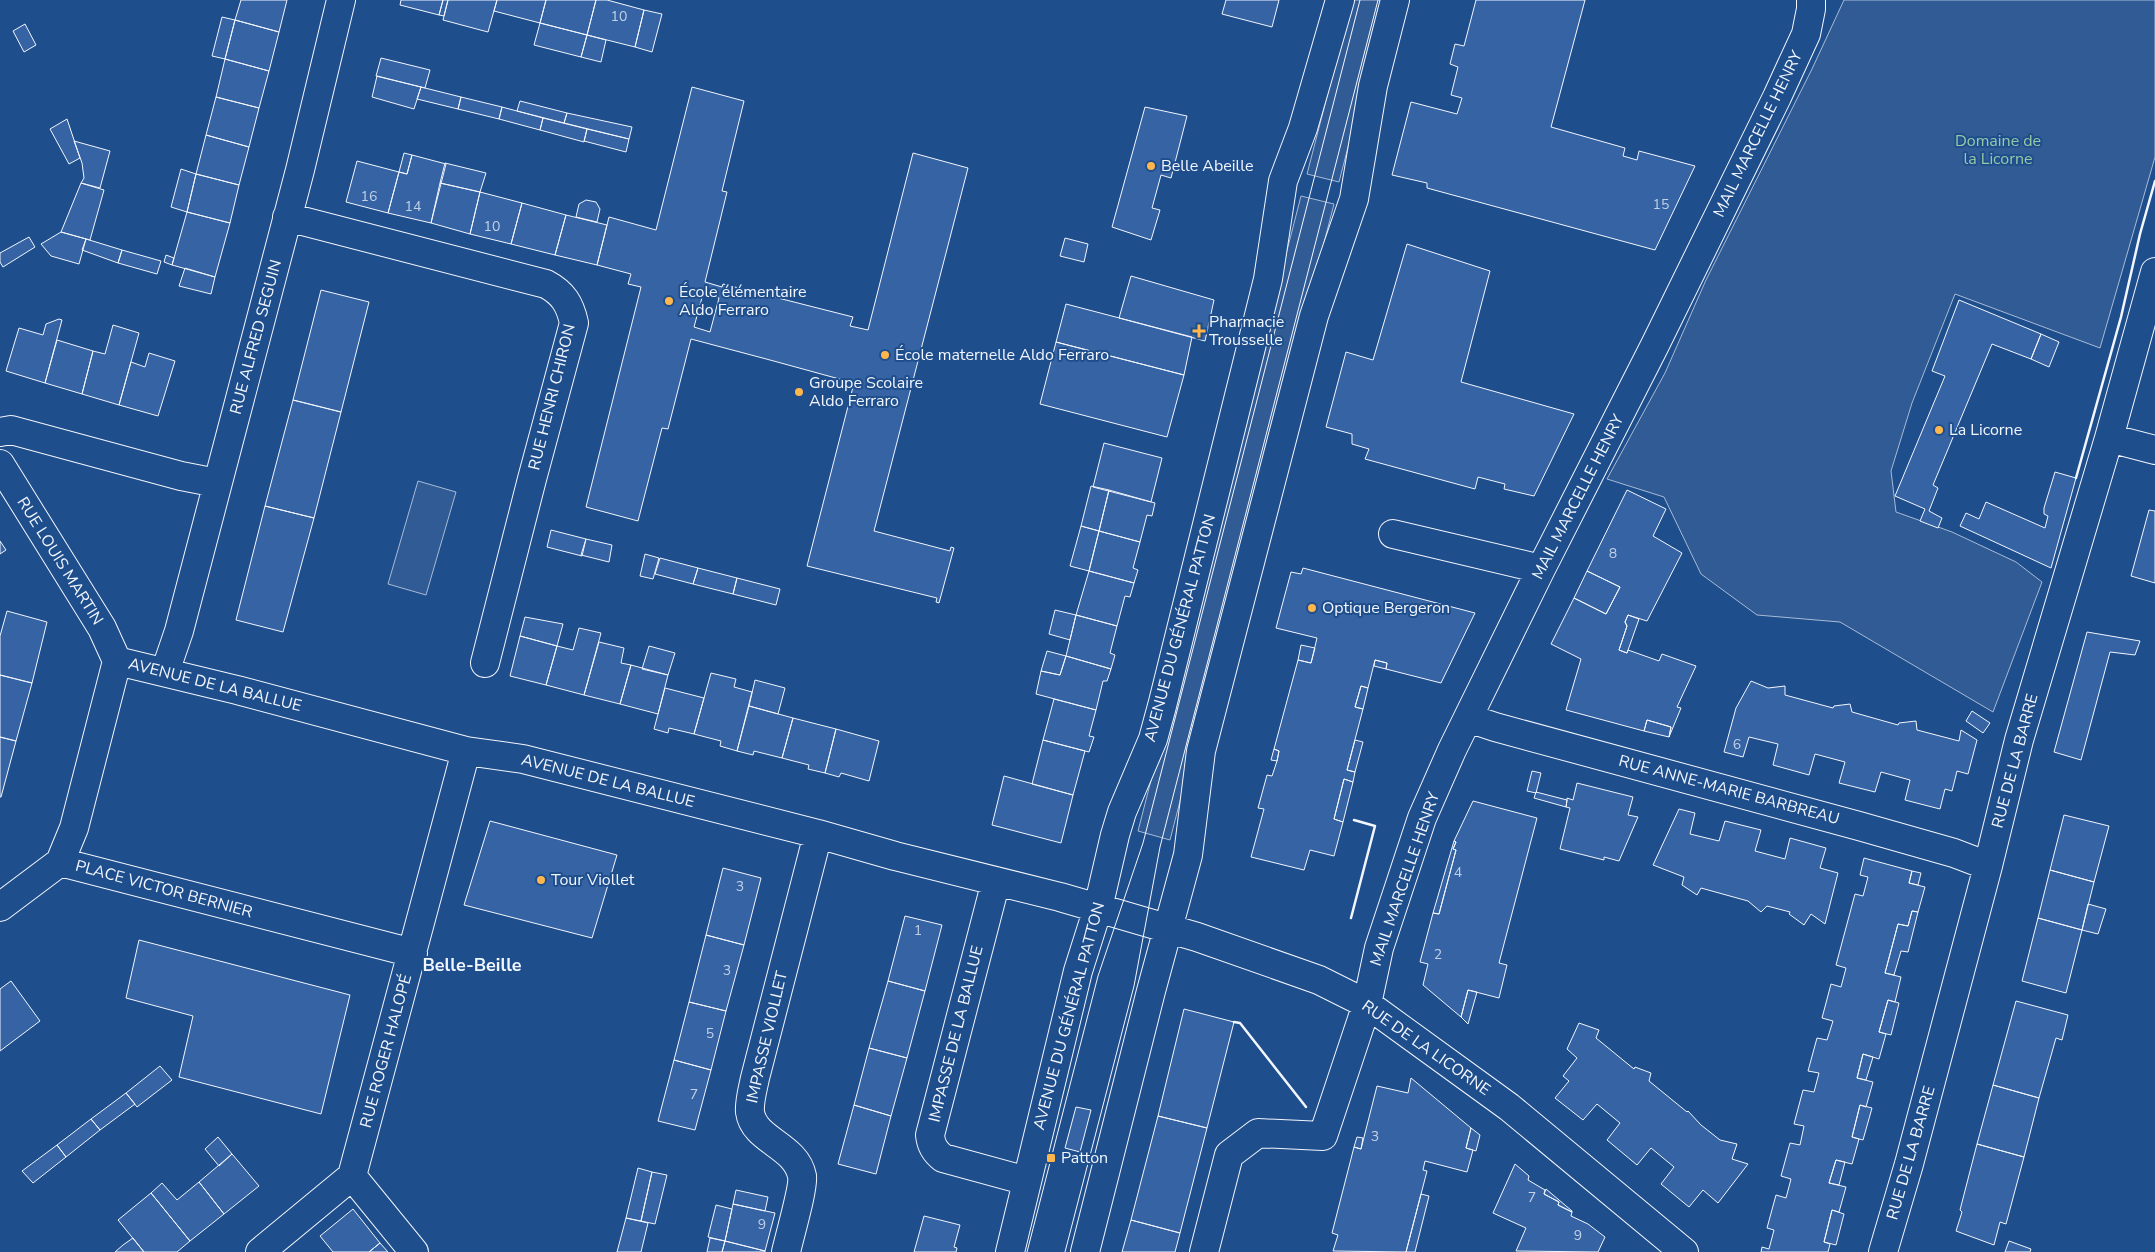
<svg xmlns="http://www.w3.org/2000/svg" width="2155" height="1252" font-family="'Nunito Sans',sans-serif">
  <style>
    .green { fill: #305b95; stroke: #a8bbd7 }
    .building { fill: #3563a3; stroke: #f2f6ff; fill-rule: evenodd }
    .lines { fill: none; stroke-linecap: round; stroke-linejoin: round }
    .minor-casing { stroke: #f2f6ff; stroke-width: 30 }
    .minor { stroke: #1f4e8c; stroke-width: 28 }
    .tram { stroke: #f2f6ff; stroke-width: 1 }
    .wall { stroke: #f2f6ff; stroke-width: 2.5 }
    .poi-dot { fill: #ffb74d; stroke: #1f4e8c; stroke-width: 2 }
    .labels { text-anchor: middle; dominant-baseline: central; stroke-width: 4; stroke-linejoin: round; paint-order: stroke }
    .number-label { font-size: 14px; fill: #c3d1e8 }
    .street-label { font-size: 16px; fill: #f2f6ff; stroke: #1f4e8c }
    .park-label { font-size: 16px; fill: #97c8a6; stroke: #1f4e8c }
    .poi-label { font-size: 16px; fill: #f2f6ff; stroke: #1f4e8c; text-anchor: start }
    .neighbourhood-label { font-size: 18px; font-weight: bold; fill: #f2f6ff; stroke: #1f4e8c }
  </style>
  <rect width="100%" height="100%" fill="#1f4e8c"/>
  <!-- green -->
  <path class="green" d="M1352 0H1386L1339 182 1307 174Z
    M1844 0H2155V157L2100 348 1955 294 1912 403 1891 471 1896 512 1952 532 2016 562 2042 582 1993 712 1840 622 1757 615 1701 574 1664 497 1607 479 1665 373 1706 280 1812 69Z
    M1301 196 1334 204 1170 840 1138 831Z
    M418 481 456 492 426 595 388 584Z"/>
  <!-- building -->
  <path class="building" d="M241 0H287L279 32 235 20Z
    M401 0H443L439 15 400 5Z
    M443 0H448L444 16 439 15Z
    M448 0H497L488 32 443 20Z
    M497 0H546L540 23 494 11Z
    M546 0H596L587 35 540 23Z
    M596 0H607L644 10 635 47 587 35Z
    M1226 0H1279L1272 27 1222 14Z
    M1476 0H1585L1551 127 1625 148 1623 156 1637 160 1639 151 1695 166 1655 250 1427 188V183L1392 175 1411 102 1457 114 1462 98 1451 95 1458 67 1450 64 1455 44 1464 46Z
    M644 10 662 14 652 52 635 47Z
    M222 17 235 20 225 59 212 56Z
    M235 20 279 32 269 71 225 59Z
    M540 23 587 35 581 57 534 45Z
    M25 24 36 45 24 52 13 31Z
    M587 35 606 40 601 62 581 57Z
    M381 58 430 70 425 88 376 76Z
    M225 59 269 71 259 108 216 97Z
    M377 76 421 87 414 109 372 97Z
    M421 87 461 97 458 109 417 99Z
    M692 87 744 101 722 191 727 192 705 282 722 287 723 284 853 317 850 326 868 330 913 153 968 168 874 531 950 551 951 547 954 548 939 603 936 602 937 598 807 566 854 383 770 360 691 339 668 429 662 428 638 521 586 507 641 287 628 284 631 274 597 265 609 217 656 230ZM703 294 719 298 710 332 694 327Z
    M216 97 259 108 249 147 206 135Z
    M461 97 502 107 499 119 458 109Z
    M520 101 567 113 564 123 517 111Z
    M502 107 543 118 540 130 499 119Z
    M1145 107 1187 116 1171 178 1161 175 1152 208 1160 210 1151 240 1112 227Z
    M567 113 632 127 629 139 564 123Z
    M543 118 587 129 584 142 540 130Z
    M67 119 80 158 69 164 50 129Z
    M587 129 629 139 626 152 584 141Z
    M206 135 249 147 239 185 196 174Z
    M74 141 110 151 100 188 81 183 84 178 82 163Z
    M404 153 412 155 407 174 399 172Z
    M412 155 446 164 431 223 388 213 399 172 407 174Z
    M357 161 399 172 388 213 346 202Z
    M445 163 486 173 480 192 440 183Z
    M181 169 196 174 187 212 171 207Z
    M196 174 239 185 230 223 187 212Z
    M81 183 104 190 90 240 61 232Z
    M440 183 480 192 470 234 431 223Z
    M480 192 522 203 511 244 470 234Z
    M586 200 596 202 600 209 597 222 576 217 579 204Z
    M522 203 566 215 555 255 511 244Z
    M187 212 230 223 215 277 172 265Z
    M566 215 607 225 597 265 555 255Z
    M61 232 86 239 79 264 51 256 41 244Z
    M29 237 35 247 3 267 0 262V253Z
    M1065 238 1088 244 1084 262 1060 256Z
    M86 239 122 250 118 263 82 250Z
    M1407 244 1490 271 1461 382 1574 414 1534 496 1504 489 1505 484 1478 477 1475 489 1365 459 1369 449 1352 444V434L1326 427 1346 352 1373 360Z
    M122 250 161 261 157 274 118 263Z
    M166 255 174 258 172 265 164 262Z
    M185 268 215 277 211 294 179 286Z
    M1131 276 1214 300 1205 341 1119 318Z
    M321 290 369 302 341 412 293 400Z
    M1959 300 2041 334 2031 359 1992 344 1933 485 1938 488 1929 511 1942 518 1938 528 1920 521 1925 509 1895 496 1945 376 1932 371Z
    M1066 304 1192 337 1184 375 1056 342Z
    M59 319 62 320 45 383 6 371 19 328 43 335 46 324Z
    M113 325 139 333 119 405 82 394 93 351 105 354Z
    M2041 334 2059 342 2049 367 2031 359Z
    M57 340 93 351 82 394 45 383Z
    M1056 342 1184 375 1167 437 1040 404Z
    M149 353 175 361 158 416 119 405 131 362 145 367Z
    M293 400 341 412 314 518 265 506Z
    M1104 443 1162 458 1151 502 1093 487Z
    M2055 472 2076 478 2051 568 1960 526 1966 513 1979 519 1986 502 2045 528 2048 516 2044 514V508Z
    M1091 486 1109 490 1099 531 1081 526Z
    M1109 490 1155 503 1152 516 1147 515 1140 542 1099 531Z
    M1627 490 1666 509 1653 536 1682 553 1647 621 1628 615 1625 622 1627 626 1619 650 1627 653 1628 650 1659 661 1662 654 1696 666 1677 707 1681 708 1669 737 1671 727 1647 720 1644 731 1566 710 1581 659 1551 644 1574 598 1606 614 1620 587 1587 571Z
    M265 506 314 518 283 632 236 620Z
    M2149 510 2155 511V583L2131 576Z
    M1081 526 1099 531 1089 571 1070 566Z
    M551 530 586 539 582 556 547 547Z
    M1099 531 1140 542 1133 568 1138 570 1134 583 1089 571Z
    M586 539 612 545 609 562 581 555Z
    M0 541 6 550 0 554Z
    M645 554 659 558 653 579 640 576Z
    M660 558 698 568 693 584 655 574Z
    M698 568 737 578 733 594 693 584Z
    M1303 568 1475 613 1441 683 1386 669 1387 663 1375 660 1368 688 1361 686 1355 707 1363 709 1347 770 1355 772 1353 782 1344 779 1334 819 1343 822 1334 856 1310 850 1304 870 1251 857 1264 809 1258 808 1267 775 1272 776 1277 761 1279 751 1274 749 1298 660 1311 663 1317 638 1276 628 1291 572 1301 574Z
    M1089 571 1134 583 1130 597 1125 596 1117 626 1076 615Z
    M1587 571 1620 587 1606 614 1574 598Z
    M737 578 780 589 776 605 733 594Z
    M1055 610 1076 615 1070 640 1049 634Z
    M7 611 47 622 32 683 0 675V636Z
    M1076 615 1117 626 1110 653 1115 655 1111 669 1066 656Z
    M1628 615 1639 619 1627 653 1619 650 1627 626 1625 622Z
    M525 617 563 624 557 646 520 636Z
    M579 628 601 633 584 695 546 685 557 646 573 650Z
    M2087 632 2140 641 2135 655 2110 652 2081 760 2054 752Z
    M520 636 557 646 546 685 510 676Z
    M599 642 624 648 621 663 631 665 620 704 584 695Z
    M1301 645 1315 648 1311 663 1298 660Z
    M649 646 675 653 668 675 642 669Z
    M1047 651 1066 656 1060 675 1041 671Z
    M1066 656 1111 669 1107 681H1103L1096 710 1036 694 1041 671 1060 675Z
    M1375 660 1387 663 1386 669 1374 666Z
    M631 665 668 675 658 714 620 704Z
    M711 673 736 679 734 687 752 692 737 751 720 746 721 741 694 734Z
    M0 675 32 683 16 741 0 737Z
    M755 680 785 688 778 714 749 706Z
    M1751 681 1768 688 1785 686V695L1833 708 1834 706 1850 704 1852 712 1898 725 1899 723 1916 721 1917 730 1959 741 1961 730 1977 740 1968 774 1957 771 1952 791 1945 789 1940 809 1905 800 1910 780 1881 772 1875 792 1839 783 1845 762 1815 754 1809 775 1773 765 1778 744 1749 737 1743 757 1724 752 1736 708Z
    M1361 686 1368 688 1363 709 1355 707Z
    M665 688 704 698 694 734 669 728 668 733 654 729Z
    M1054 699 1096 710 1089 736 1094 737 1089 752 1043 740Z
    M749 706 793 718 782 758 754 751 753 755 737 751Z
    M1972 711 1990 723 1983 733 1966 721Z
    M793 718 836 729 825 773 808 769 809 765 782 758Z
    M1647 720 1671 727 1669 737 1644 731Z
    M836 729 879 741 869 781 841 773 839 777 825 773Z
    M0 737 16 741 1 797H0Z
    M1043 740 1085 751 1073 795 1032 784Z
    M1355 740 1363 742 1355 772 1347 770Z
    M1274 749 1279 751 1277 761 1271 760Z
    M1532 771 1541 773 1536 793 1527 791Z
    M1004 776 1073 795 1061 843 992 825Z
    M1344 779 1353 782 1343 822 1334 819Z
    M1577 783 1633 797 1628 815 1638 817 1619 861 1604 857V860L1560 849 1570 808 1566 807 1567 800V798L1573 800Z
    M1536 792 1567 800 1566 807 1534 798Z
    M1473 801 1537 818 1499 963 1507 965 1499 998 1468 990 1461 1017 1423 985 1428 964 1420 962 1433 913 1439 914 1456 850 1453 849 1456 842 1454 841Z
    M1679 809 1695 813 1690 834 1719 841 1725 821 1761 830 1755 851 1785 859 1790 838 1826 848 1820 868 1838 873 1825 924 1811 914 1804 925 1789 914 1790 912 1767 906 1761 912 1748 901 1701 888 1697 895 1682 885 1684 877 1653 865Z
    M2064 815 2109 826 2094 882 2050 870Z
    M490 821 617 855 592 938 464 905Z
    M1454 841 1456 842 1453 849 1456 850 1439 914 1433 913Z
    M1864 858 1912 871 1909 883 1925 887 1918 912 1912 911 1908 926 1898 924 1885 973 1901 977 1895 1002 1888 1000 1879 1032 1886 1034 1879 1059 1863 1054 1857 1078 1873 1082 1866 1107 1860 1105 1852 1137 1859 1139 1852 1164 1836 1160 1829 1183 1846 1187 1839 1212 1832 1210 1824 1242 1830 1244 1828 1252H1761L1762 1247 1769 1249 1774 1230 1767 1228 1776 1195 1786 1198 1791 1179 1781 1176 1790 1143 1800 1145 1804 1126 1794 1124 1803 1090 1814 1092 1819 1073 1808 1071 1817 1038 1827 1040 1833 1021 1822 1018 1831 984 1841 987 1846 968 1836 965 1855 894 1863 896 1868 877 1860 875Z
    M723 868 761 878 744 945 706 935Z
    M2050 870 2094 882 2082 930 2038 918Z
    M1912 871 1921 873 1918 885 1909 883Z
    M2088 904 2106 909 2098 934 2082 930Z
    M1912 911 1918 912 1908 952 1901 951 1894 975 1885 973 1898 924 1908 926Z
    M905 916 942 925 925 991 888 981Z
    M2038 918 2082 930 2066 993 2022 981Z
    M706 935 744 945 726 1011 689 1002Z
    M139 940 350 995 321 1114 179 1077 193 1016 126 998Z
    M11 981 40 1021 0 1051V989Z
    M888 981 925 991 907 1058 869 1048Z
    M1468 990 1477 992 1468 1024 1461 1017Z
    M1888 1000 1899 1003 1891 1035 1879 1032Z
    M2016 1001 2068 1015 2062 1040 2056 1038 2039 1098 1993 1085Z
    M689 1002 726 1011 711 1070 674 1060Z
    M1184 1009 1234 1022 1207 1128 1158 1116Z
    M1579 1023 1599 1030 1596 1038 1634 1069 1635 1067 1651 1073 1649 1081 1687 1112 1688 1111 1701 1125 1720 1140 1737 1144 1732 1159 1748 1164 1718 1203 1703 1190 1689 1207 1661 1184 1674 1167 1651 1148 1637 1165 1607 1140 1620 1123 1597 1104 1583 1120 1555 1098 1569 1081 1563 1076 1577 1058 1567 1049Z
    M869 1048 907 1058 891 1116 854 1105Z
    M1863 1054 1873 1057 1866 1080 1857 1078Z
    M674 1060 711 1070 695 1130 658 1121Z
    M160 1066 172 1080 137 1107 126 1093Z
    M1411 1078 1471 1128 1466 1148 1473 1150 1467 1172 1425 1161 1423 1170 1427 1171 1406 1252 1333 1251 1338 1235 1332 1233 1354 1147 1361 1149 1377 1086 1408 1093Z
    M1993 1085 2039 1098 2024 1157 1977 1144Z
    M126 1093 135 1104 100 1130 91 1119Z
    M854 1105 891 1116 876 1174 838 1164Z
    M1860 1105 1872 1108 1863 1140 1852 1137Z
    M1076 1107 1091 1110 1080 1152 1065 1148Z
    M1158 1116 1207 1128 1180 1233 1131 1220Z
    M91 1119 100 1130 66 1157 57 1145Z
    M1471 1128 1480 1135 1476 1151 1466 1148Z
    M218 1137 232 1154 219 1166 205 1149Z
    M1357 1137 1363 1138 1361 1149 1354 1147Z
    M1977 1144 2024 1157 2006 1224 2000 1222 1994 1245 1956 1231 1962 1212 1960 1210Z
    M57 1145 66 1157 33 1183 22 1171Z
    M232 1154 259 1186 224 1214 199 1182Z
    M1836 1160 1845 1162 1839 1185 1829 1183Z
    M1515 1164 1529 1176 1528 1180 1545 1190 1544 1194 1559 1202 1558 1205 1572 1212 1571 1216 1588 1224 1605 1237 1598 1252 1516 1251 1526 1228 1493 1213Z
    M638 1168 652 1172 641 1221 626 1218Z
    M652 1172 667 1175 655 1224 641 1221Z
    M199 1182 224 1214 190 1241 151 1193 162 1183 177 1200Z
    M1546 1189 1572 1211V1212L1558 1205 1559 1202 1544 1194Z
    M736 1190 768 1197 765 1211 733 1204Z
    M151 1193 190 1241 177 1252H144L118 1220Z
    M1421 1194 1429 1196 1415 1252H1406Z
    M733 1204 775 1213 765 1251 725 1241Z
    M716 1205 732 1209 725 1241 708 1237Z
    M353 1209 380 1243 369 1252H333L320 1236Z
    M1832 1210 1844 1214 1836 1245 1824 1242Z
    M924 1216 960 1225 954 1247 957 1248 956 1252H914Z
    M626 1218 648 1223 641 1252H617Z
    M1131 1220 1180 1233 1175 1252H1122Z
    M133 1238 144 1252H115L123 1245Z
    M710 1238 725 1241 722 1252H707Z
    M725 1241 765 1251V1252H722Z
    M2009 1241 2031 1249 2030 1252H2005Z
    M380 1243 388 1252H369Z"/>
  <g class="lines">
    <!-- minor casing -->
    <g class="minor-casing">
      <path id="minor" d="M287 217 546 284C563 293 570 304 574 323L532 479 485 663
        M0 432 11 430 181 476 217 483
        M2109 438 2155 450
        M0 464 102 628 117 661
        M1393 534 1541 569
        M117 661 237 690 466 751 523 759 818 834 895 856 1060 897 1197 937 1319 980 1367 1004 1509 1107 1684 1252
        M165 672 179 631 300 170 341 0
        M1468 718 1495 727 1859 826 1954 853 1988 866
        M60 862 413 953
        M60 862 74 828 117 661
        M996 881 930 1135C931 1146 935 1152 943 1158L1027 1181
        M0 907 60 862
        M352 1176 414 1252
        M260 1252 352 1176 466 751
        M786 1252C789 1238 804 1187 802 1176 796 1145 754 1141 750 1112 749 1102 753 1088 755 1078L818 834
        M1010 1252 1078 971 1098 908 1115 835 1122 812 1153 739 1162 706 1268 279 1283 181 1303 128 1340 0
        M1085 1252 1151 991 1188 855 1201 751 1314 316 1354 199 1373 86 1395 0
        M1204 1252 1229 1155 1258 1133 1323 1136 1367 1004 1379 948 1422 818 1452 750 1541 569 1655 345 1777 97 1806 34 1811 9V0
        M1883 1252 1909 1164 1988 866 2019 740 2109 438 2155 272"/>
    </g>
    <!-- minor -->
    <use href="#minor" class="minor"/>
    <!-- tram -->
    <path class="tram" d="M1027 1252 1098 976 1143 843 1360 0
      M1065 1252 1134 986 1160 847 1378 0"/>
    <!-- wall -->
    <path class="wall" d="M2076 478 2121 317 2140 234 2155 181
      M1351 918 1375 826 1354 820
      M1234 1022 1240 1023 1306 1107"/>
  </g>
  <!-- markers -->
  <g class="poi-dot">
    <circle cx="1151" cy="166" r="5"/>
    <circle cx="669" cy="301" r="5"/>
    <path d="M1196.5 323.5h5v5h5v5h-5v5h-5v-5h-5v-5h5z"/>
    <circle cx="885" cy="355" r="5"/>
    <circle cx="799" cy="392" r="5"/>
    <circle cx="1939" cy="430" r="5"/>
    <circle cx="1312" cy="608" r="5"/>
    <circle cx="541" cy="880" r="5"/>
    <rect x="1046" y="1153" width="10" height="10" rx="2.5"/>
  </g>
  <g class="labels">
    <!-- number labels -->
    <g class="number-label">
      <text x="619" y="16">10</text>
      <text x="369" y="196">16</text>
      <text x="1661" y="204">15</text>
      <text x="413" y="206">14</text>
      <text x="492" y="226">10</text>
      <text x="1613" y="553">8</text>
      <text x="1737" y="744">6</text>
      <text x="1458" y="872">4</text>
      <text x="740" y="886">3</text>
      <text x="918" y="930">1</text>
      <text x="1438" y="954">2</text>
      <text x="727" y="970">3</text>
      <text x="710" y="1033">5</text>
      <text x="694" y="1094">7</text>
      <text x="1375" y="1136">3</text>
      <text x="1532" y="1197">7</text>
      <text x="762" y="1224">9</text>
      <text x="1578" y="1235">9</text>
    </g>
    <!-- street labels -->
    <g class="street-label">
      <text transform="translate(1758 134) rotate(-64)">MAIL MARCELLE HENRY</text>
      <text transform="translate(256 337) rotate(-75)">RUE ALFRED SEGUIN</text>
      <text transform="translate(552 397) rotate(-76)">RUE HENRI CHIRON</text>
      <text transform="translate(1578 497) rotate(-63)">MAIL MARCELLE HENRY</text>
      <text transform="translate(60 561) rotate(58)">RUE LOUIS MARTIN</text>
      <text transform="translate(1180 628) rotate(-75)">AVENUE DU GÉNÉRAL PATTON</text>
      <text transform="translate(215 685) rotate(14)">AVENUE DE LA BALLUE</text>
      <text transform="translate(2015 761) rotate(-75)">RUE DE LA BARRE</text>
      <text transform="translate(608 781) rotate(14)">AVENUE DE LA BALLUE</text>
      <text transform="translate(1729 790) rotate(15)">RUE ANNE-MARIE BARBREAU</text>
      <text transform="translate(1405 879) rotate(-71)">MAIL MARCELLE HENRY</text>
      <text transform="translate(164 889) rotate(15)">PLACE VICTOR BERNIER</text>
      <text transform="translate(1069 1016) rotate(-75)">AVENUE DU GÉNÉRAL PATTON</text>
      <text transform="translate(956 1034) rotate(-76)">IMPASSE DE LA BALLUE</text>
      <text transform="translate(767 1037) rotate(-77)">IMPASSE VIOLLET</text>
      <text transform="translate(1426 1048) rotate(35)">RUE DE LA LICORNE</text>
      <text transform="translate(386 1051) rotate(-75)">RUE ROGER HALOPÉ</text>
      <text transform="translate(1911 1153) rotate(-74)">RUE DE LA BARRE</text>
    </g>
    <!-- park labels -->
    <g class="park-label">
      <text x="1998" y="141">Domaine de<tspan x="1998" dy="18">la Licorne</tspan></text>
    </g>
    <!-- poi labels -->
    <g class="poi-label">
      <text x="1161" y="166">Belle Abeille</text>
      <text x="679" y="292">École élémentaire<tspan x="679" dy="18">Aldo Ferraro</tspan></text>
      <text x="1209" y="322">Pharmacie<tspan x="1209" dy="18">Trousselle</tspan></text>
      <text x="895" y="355">École maternelle Aldo Ferraro</text>
      <text x="809" y="383">Groupe Scolaire<tspan x="809" dy="18">Aldo Ferraro</tspan></text>
      <text x="1949" y="430">La Licorne</text>
      <text x="1322" y="608">Optique Bergeron</text>
      <text x="551" y="880">Tour Viollet</text>
      <text x="1061" y="1158">Patton</text>
    </g>
    <!-- neighbourhood labels -->
    <g class="neighbourhood-label">
      <text x="472" y="965">Belle-Beille</text>
    </g>
  </g>
</svg>
